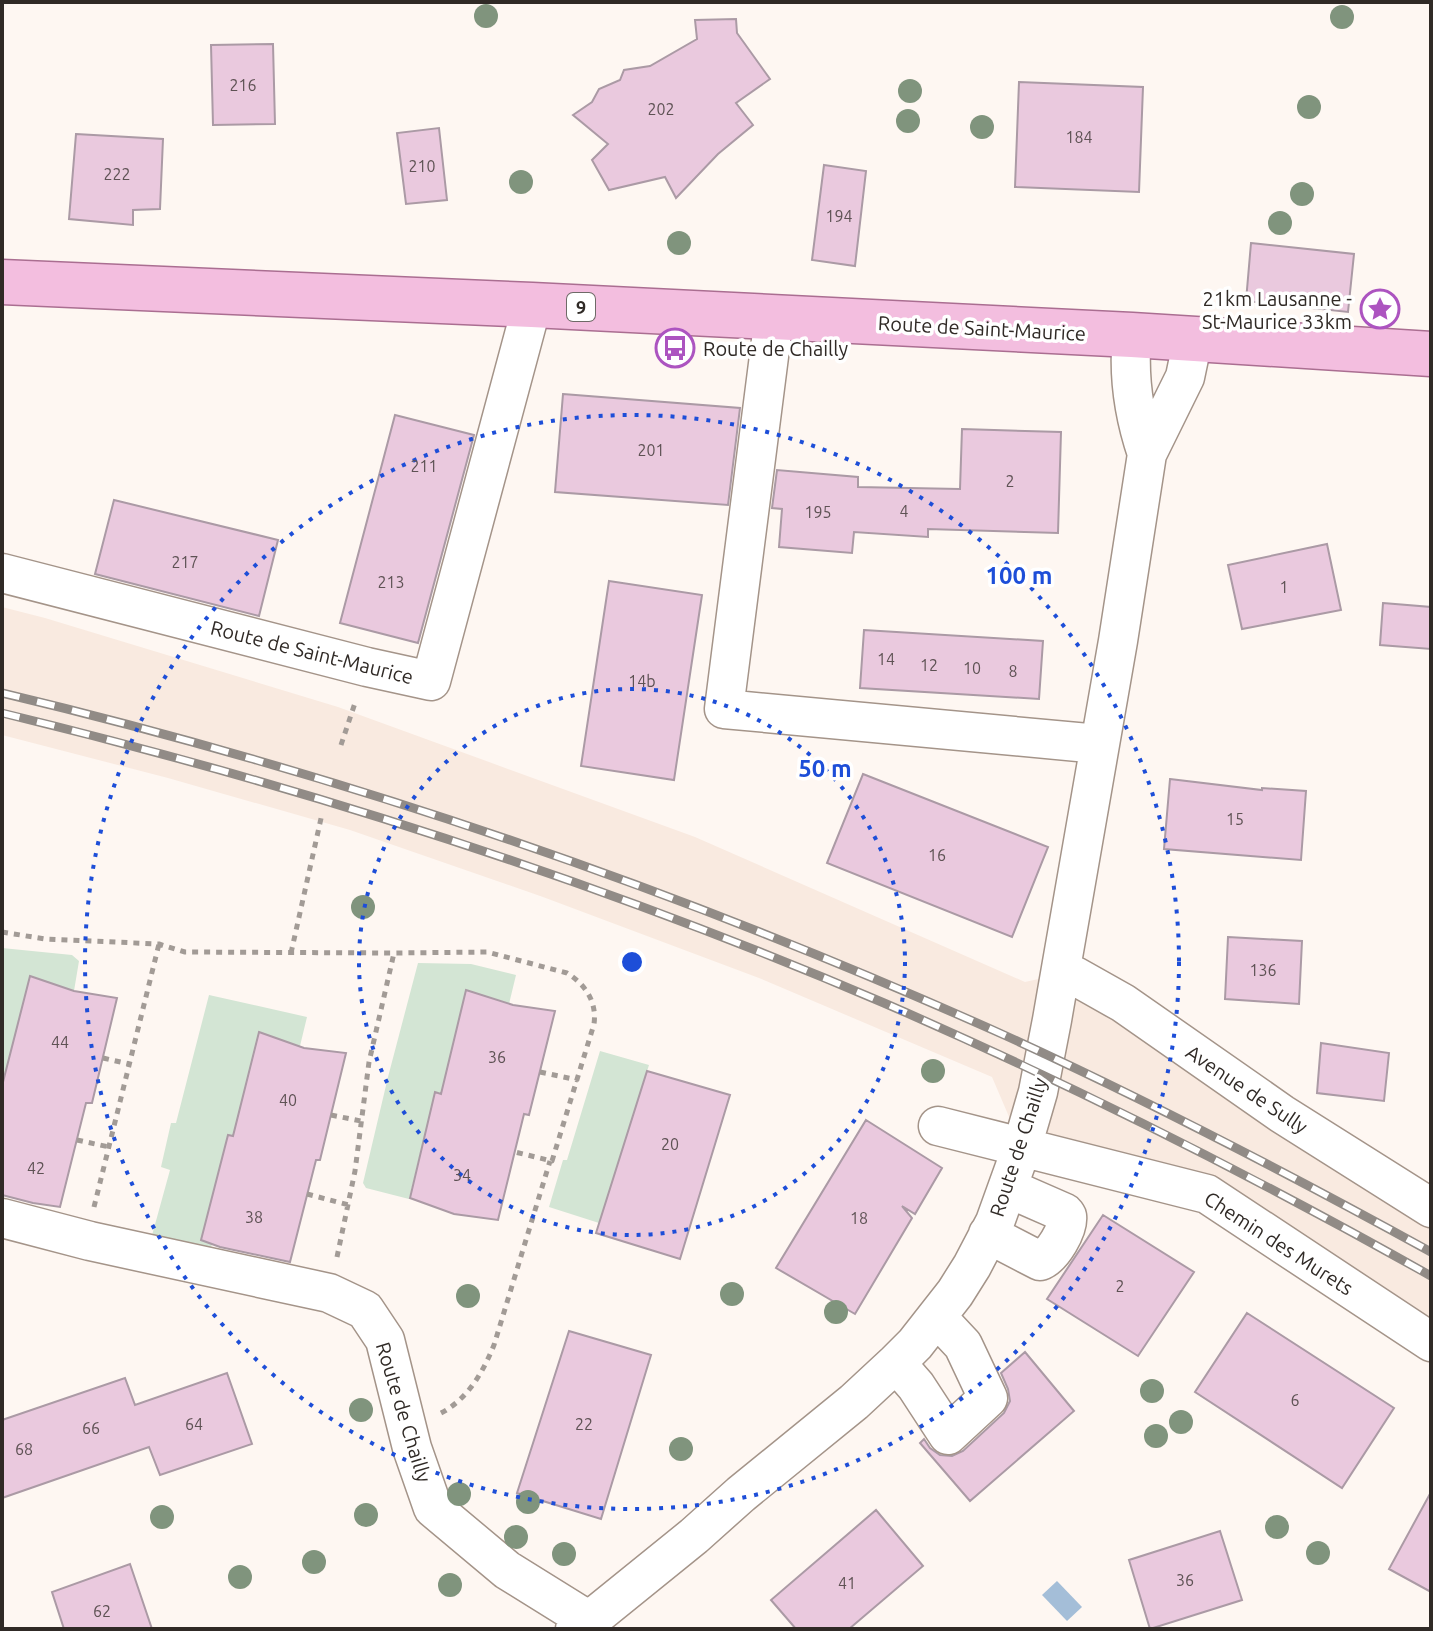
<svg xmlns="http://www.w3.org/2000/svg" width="1433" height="1631" font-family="Ubuntu,sans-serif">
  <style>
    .built { fill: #f9eae0 }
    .green { fill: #d3e5d4 }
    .water { fill: #a4bed8 }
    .building { fill: #eac9de; stroke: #ab9aa5; stroke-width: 2 }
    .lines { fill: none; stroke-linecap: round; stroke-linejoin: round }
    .minor-casing { stroke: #a49489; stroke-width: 41 }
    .major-casing { stroke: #aa6e91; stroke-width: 47 }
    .path { stroke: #a29b96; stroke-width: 5; stroke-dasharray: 6 6; stroke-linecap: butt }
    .minor { stroke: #fff; stroke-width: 38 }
    .major { stroke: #f3bedf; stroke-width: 44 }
    .rail-casing { stroke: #918b86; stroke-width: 9 }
    .rail { stroke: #fff; stroke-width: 6; stroke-dasharray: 18; stroke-linecap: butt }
    .tree { fill: #80947d }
    .ring { fill: none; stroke: #1d4ed8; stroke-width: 4; stroke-dasharray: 4 8 }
    .labels { text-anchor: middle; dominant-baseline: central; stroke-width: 7; stroke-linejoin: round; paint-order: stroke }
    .number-label { font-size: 16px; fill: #5e5254 }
    .shield { fill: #fff; stroke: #6e6a67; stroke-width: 2 }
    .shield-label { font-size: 18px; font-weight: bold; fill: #302a26 }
    .poi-label { font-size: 20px; fill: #302a26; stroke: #fff; text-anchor: end }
    .street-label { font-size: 20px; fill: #302a26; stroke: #fff }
    .centre { fill: #1d4ed8; stroke: #fff; stroke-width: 4 }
    .ring-label { font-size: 24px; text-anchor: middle; font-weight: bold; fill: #1d4ed8; stroke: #fff; stroke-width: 7; stroke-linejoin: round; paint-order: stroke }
  </style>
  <rect width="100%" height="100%" fill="#fef7f2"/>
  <!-- built -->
  <path class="built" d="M2 607 45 618 338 707 695 837 1025 982 1061 974 1431 1208V1342L1207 1194 1022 1147 992 1077 759 978 543 897 350 830 168 778 2 735Z"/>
  <!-- green -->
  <path class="green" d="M2 948 72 955 79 961 74 991 30 976 4 1079H2Z
    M418 963 471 964 516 975 509 1004 466 990 441 1094 435 1092 409 1199 366 1188 363 1183 388 1077Z
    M209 995 307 1017 300 1046 259 1033 233 1136 228 1135 227 1137 202 1239 212 1244 209 1255 151 1239 170 1170 161 1167 171 1123H176Z
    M600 1051 649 1065 599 1223 549 1207 563 1160H567Z"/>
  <!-- water -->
  <path class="water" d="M1057 1581 1082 1607 1067 1621 1042 1595Z"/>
  <!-- building -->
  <path class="building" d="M736 19 737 33 770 79 736 103 753 125 718 154 676 198 665 177 609 190 592 160 608 144 573 115 592 102 599 89 620 80 624 70 650 66 697 39 695 20Z
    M273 44 275 124 213 125 211 45Z
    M1019 82 1143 87 1139 192 1015 187Z
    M439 128 447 200 406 204 397 133Z
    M76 134 163 139 160 209 133 210V225L69 219Z
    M824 165 866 171 855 266 812 260Z
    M1251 243 1354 254 1348 312 1246 301Z
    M563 394 740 408 728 505 555 492Z
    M395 415 474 435 418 643 340 623Z
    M962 429 1061 432 1058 533 928 529V537L854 532 852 553 779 547 782 509 772 508 777 470 858 477V487L960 489Z
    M114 500 278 540 259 616 95 574Z
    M1327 544 1341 610 1242 629 1228 565Z
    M609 581 702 595 674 780 581 766Z
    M1383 603 1431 607V649L1380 645Z
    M864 630 1043 641 1039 699 860 688Z
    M863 774 1048 847 1012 937 827 863Z
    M1170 779 1262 790V788L1306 791 1301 860 1164 849Z
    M1228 937 1302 941 1299 1004 1225 999Z
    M30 976 74 991 117 998 92 1103H86L60 1207 33 1203 2 1195V1086Z
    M466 990 513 1005 555 1011 529 1115 524 1114 498 1220 454 1214 410 1198 435 1092 441 1094Z
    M259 1032 304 1048 346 1053 320 1160H316L290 1262 220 1247 201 1240 228 1135 233 1136Z
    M1321 1043 1389 1053 1384 1101 1317 1093Z
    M647 1071 730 1095 680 1259 596 1233Z
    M866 1120 942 1168 915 1214 902 1206 912 1218 855 1314 776 1268Z
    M1103 1215 1194 1272 1138 1356 1047 1299Z
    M1247 1313 1394 1408 1342 1488 1195 1392Z
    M569 1331 651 1355 601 1519 517 1493Z
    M1025 1352 1074 1411 970 1501 920 1443 924 1439 930 1448 940 1455 952 1456 963 1451 1004 1413 1010 1401 1008 1389 1001 1373Z
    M227 1373 252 1444 160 1475 149 1447 2 1498V1420L125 1378 135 1405Z
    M1431 1492V1592L1389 1569Z
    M876 1510 923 1566 849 1629H796L771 1600Z
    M1220 1531 1242 1600 1150 1629 1129 1560Z
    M130 1564 152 1629H64L52 1592Z"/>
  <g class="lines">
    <!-- minor casing -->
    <g class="minor-casing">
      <path id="minor" d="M774 317 724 709 1099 744
        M1132 335C1128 375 1134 416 1147 454
        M2 573 367 667 431 681 532 305
        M1061 974 1075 976 1123 1003 1282 1114 1431 1208
        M938 1126 1207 1194 1431 1342
        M2 1218 90 1241 329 1293 365 1310 385 1340 412 1448 433 1508 507 1570 589 1621
        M988 1234 1040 1261C1052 1257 1069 1229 1067 1216L1065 1213 1008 1188
        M896 1363 916 1386 948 1435 988 1398 963 1345 948 1329 935 1319
        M575 1629 589 1621 694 1536 741 1494 854 1402 896 1363 915 1344 955 1293 972 1266 995 1222 1022 1147 1038 1092 1052 1020 1118 641 1147 454 1185 377 1193 339"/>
    </g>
    <!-- major casing -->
    <g class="major-casing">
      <path id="major" d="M2 282 532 305 1132 335 1431 354"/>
    </g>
    <!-- path -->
    <path class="path" d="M341 745 356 700
      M2 932 45 939 159 944 185 952 394 953
      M291 953 322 814
      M103 1058 129 1064
      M540 1072 578 1080
      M331 1115 361 1121
      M77 1140 109 1147
      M307 1194 349 1205
      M94 1207 159 944
      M337 1257 355 1171 369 1062 394 953 487 952 567 973C586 985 597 1002 594 1024L552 1161 515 1152
      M441 1413C468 1399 483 1372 494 1345L550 1161"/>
    <!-- minor -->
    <use href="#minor" class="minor"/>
    <!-- major -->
    <use href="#major" class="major"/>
    <!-- rail casing -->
    <g class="rail-casing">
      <path id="rail" d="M2 693C346 775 681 890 1004 1035 1149 1101 1291 1175 1431 1252
        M2 713C303 786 599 881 884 1003 1071 1084 1253 1176 1431 1276"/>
    </g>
    <!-- rail -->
    <use href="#rail" class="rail"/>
  </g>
  <!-- trees -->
  <g class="tree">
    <circle cx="486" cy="16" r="12"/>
    <circle cx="1342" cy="17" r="12"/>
    <circle cx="910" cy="91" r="12"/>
    <circle cx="1309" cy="107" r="12"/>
    <circle cx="908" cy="121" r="12"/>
    <circle cx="982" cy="127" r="12"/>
    <circle cx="521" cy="182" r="12"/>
    <circle cx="1302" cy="194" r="12"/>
    <circle cx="1280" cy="223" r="12"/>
    <circle cx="679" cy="243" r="12"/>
    <circle cx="363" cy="907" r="12"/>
    <circle cx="933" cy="1071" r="12"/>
    <circle cx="732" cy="1294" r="12"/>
    <circle cx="468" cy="1296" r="12"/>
    <circle cx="836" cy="1312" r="12"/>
    <circle cx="1152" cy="1391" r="12"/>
    <circle cx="361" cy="1410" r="12"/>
    <circle cx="1181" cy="1422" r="12"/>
    <circle cx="1156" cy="1436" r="12"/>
    <circle cx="681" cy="1449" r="12"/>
    <circle cx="459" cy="1494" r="12"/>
    <circle cx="528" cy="1502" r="12"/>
    <circle cx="366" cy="1515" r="12"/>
    <circle cx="162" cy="1517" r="12"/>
    <circle cx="1277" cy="1527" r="12"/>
    <circle cx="516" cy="1537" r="12"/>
    <circle cx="1318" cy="1553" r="12"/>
    <circle cx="564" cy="1554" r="12"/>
    <circle cx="314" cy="1562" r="12"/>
    <circle cx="240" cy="1577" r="12"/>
    <circle cx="450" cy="1585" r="12"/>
  </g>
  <!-- distance rings -->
  <g class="ring">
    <circle cx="632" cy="962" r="273"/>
    <circle cx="632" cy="962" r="547"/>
  </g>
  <!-- icons -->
  <defs>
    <g id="sight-ring" transform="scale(2)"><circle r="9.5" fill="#fff" stroke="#ac54c0" stroke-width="1.5"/><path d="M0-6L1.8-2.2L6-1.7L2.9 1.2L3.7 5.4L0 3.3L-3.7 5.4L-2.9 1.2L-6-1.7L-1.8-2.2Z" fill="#ac54c0"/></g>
    <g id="bus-ring" transform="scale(2)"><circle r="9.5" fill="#fff" stroke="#ac54c0" stroke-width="1.5"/><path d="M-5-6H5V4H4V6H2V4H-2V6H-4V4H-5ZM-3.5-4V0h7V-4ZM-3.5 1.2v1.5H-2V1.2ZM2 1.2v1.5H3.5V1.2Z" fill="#ac54c0"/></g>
  </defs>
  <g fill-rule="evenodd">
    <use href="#sight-ring" x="1380" y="309"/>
    <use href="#bus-ring" x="675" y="348"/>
  </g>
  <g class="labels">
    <!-- number labels -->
    <g class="number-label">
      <text x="243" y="85">216</text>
      <text x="661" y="109">202</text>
      <text x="1079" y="137">184</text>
      <text x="422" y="166">210</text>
      <text x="117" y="174">222</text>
      <text x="839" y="216">194</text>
      <text x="651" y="450">201</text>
      <text x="424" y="466">211</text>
      <text x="1010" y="481">2</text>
      <text x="904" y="511">4</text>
      <text x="818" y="512">195</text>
      <text x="185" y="562">217</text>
      <text x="391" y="582">213</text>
      <text x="1284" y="587">1</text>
      <text x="886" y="659">14</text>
      <text x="929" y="665">12</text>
      <text x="972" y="668">10</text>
      <text x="1013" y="671">8</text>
      <text x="642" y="681">14b</text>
      <text x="1235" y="819">15</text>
      <text x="937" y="855">16</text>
      <text x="1263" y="970">136</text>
      <text x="60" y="1042">44</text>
      <text x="497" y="1057">36</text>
      <text x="288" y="1100">40</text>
      <text x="670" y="1144">20</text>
      <text x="36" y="1168">42</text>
      <text x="462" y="1175">34</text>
      <text x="254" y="1217">38</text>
      <text x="859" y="1218">18</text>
      <text x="1120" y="1286">2</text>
      <text x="1295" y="1400">6</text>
      <text x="194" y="1424">64</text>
      <text x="584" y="1424">22</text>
      <text x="91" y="1428">66</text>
      <text x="24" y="1449">68</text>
      <text x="1185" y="1580">36</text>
      <text x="847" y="1583">41</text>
      <text x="102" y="1611">62</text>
    </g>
    <!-- shield labels -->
    <rect class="shield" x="567" y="293" width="28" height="28" rx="6"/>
    <g class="shield-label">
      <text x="581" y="307">9</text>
    </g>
    <!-- poi labels -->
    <g class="poi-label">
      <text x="1352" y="298">21km Lausanne -<tspan x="1352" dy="23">St-Maurice 33km</tspan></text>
      <text x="703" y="348" text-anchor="start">Route de Chailly</text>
    </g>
    <!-- street labels -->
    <g class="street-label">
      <text transform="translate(982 328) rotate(3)">Route de Saint-Maurice</text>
      <text transform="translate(312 652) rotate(14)">Route de Saint-Maurice</text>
      <text transform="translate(1247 1089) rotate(34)">Avenue de Sully</text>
      <text transform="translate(1018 1147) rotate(-72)">Route de Chailly</text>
      <text transform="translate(1279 1243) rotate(33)">Chemin des Murets</text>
      <text transform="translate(404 1412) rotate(73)">Route de Chailly</text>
    </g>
  </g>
  <circle cx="632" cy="962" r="12" class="centre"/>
  <g class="ring-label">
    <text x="1019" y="584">100 m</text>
    <text x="825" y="777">50 m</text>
  </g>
  <!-- border -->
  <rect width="1433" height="1631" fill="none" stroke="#302a26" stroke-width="8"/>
</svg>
